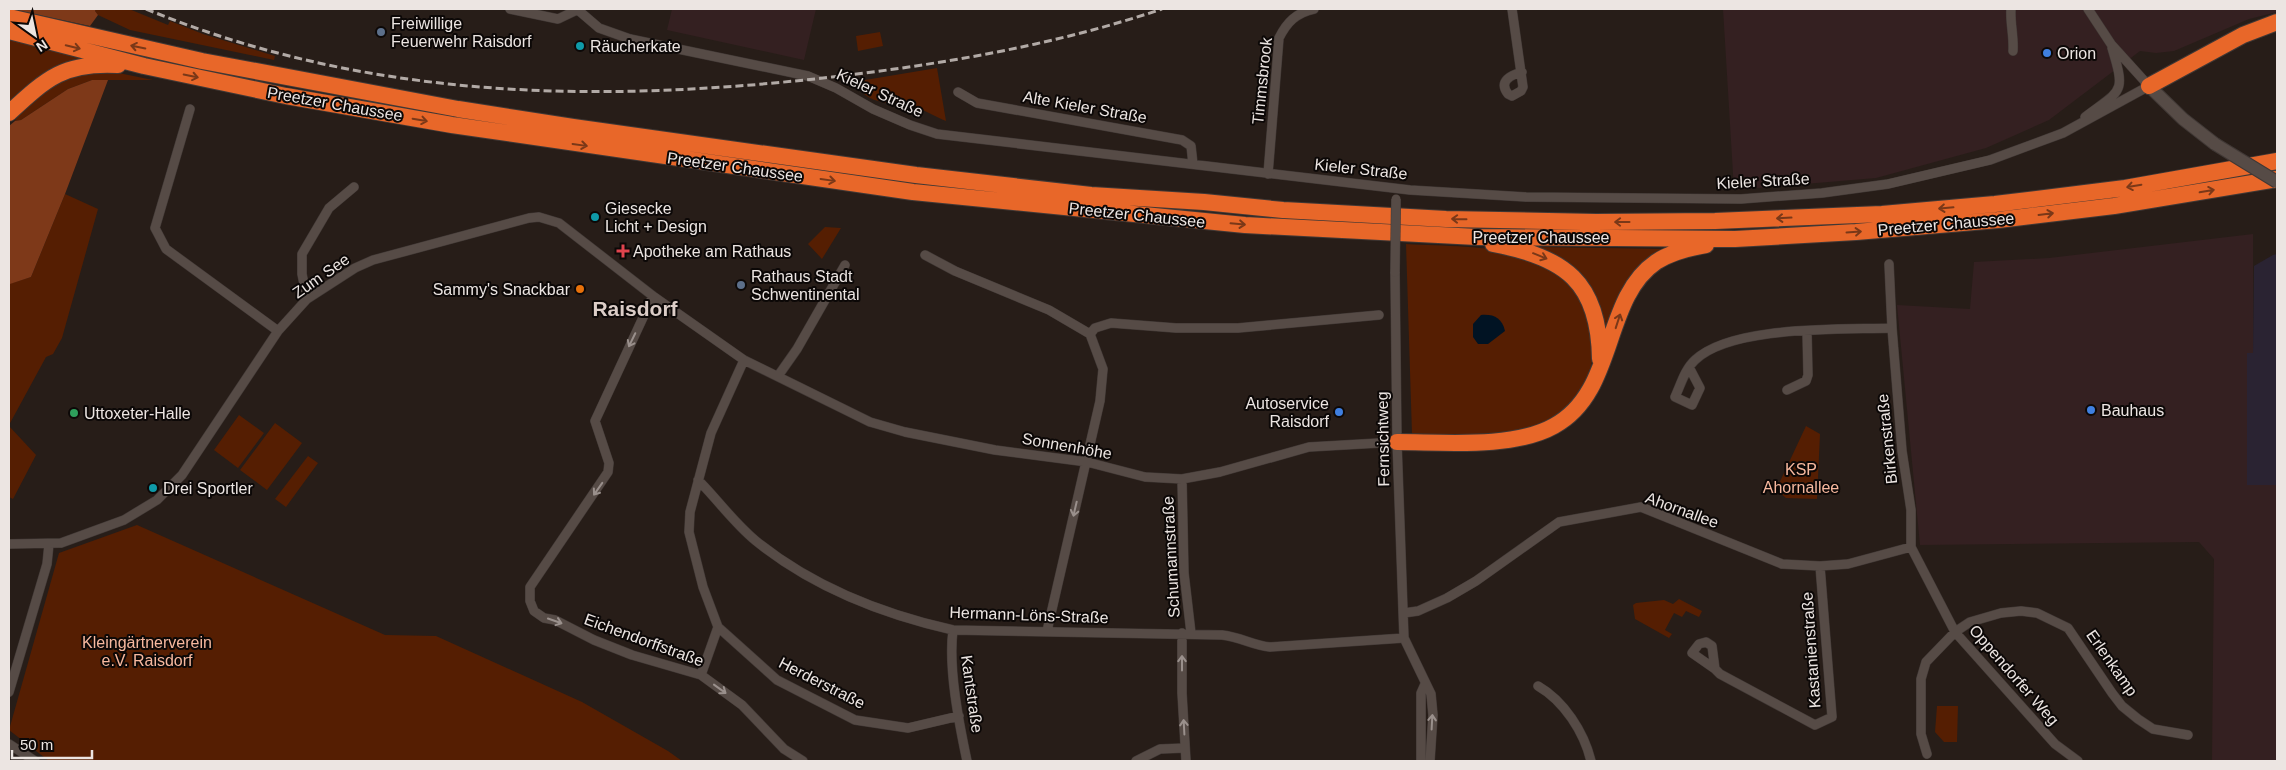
<svg xmlns="http://www.w3.org/2000/svg" width="2286" height="770" font-family="Helvetica,sans-serif">
  <style>
    .commercial { fill: #342021 }
    .industrial { fill: #2a2332 }
    .green { fill: #551e02 }
    .forest { fill: #7e3919 }
    .water { fill: #011323 }
    .lines { fill: none; stroke-linecap: round; stroke-linejoin: round }
    .street-casing { stroke: #403835; stroke-width: 10 }
    .secondary-casing { stroke: #403835; stroke-width: 14 }
    .highway-casing { stroke: #403835; stroke-width: 18 }
    .street { stroke: #564b46; stroke-width: 9 }
    .secondary { stroke: #564b46; stroke-width: 12 }
    .highway { stroke: #e86729; stroke-width: 16 }
    .rail { stroke: #b2aaa6; stroke-width: 3; stroke-dasharray: 8 4; stroke-linecap: butt }
    .street-bridge-casing { stroke: #403835; stroke-width: 10; stroke-linecap: butt }
    .secondary-bridge-casing { stroke: #403835; stroke-width: 14; stroke-linecap: butt }
    .street-bridge { stroke: #564b46; stroke-width: 9 }
    .secondary-bridge { stroke: #564b46; stroke-width: 12 }
    .oneway { stroke: #7a3818 }
    .oneway2 { stroke: #9a908c }
    .service-dot { fill: #5c6f8a; stroke: #0c0807; stroke-width: 2 }
    .culture-dot { fill: #0f9aa8; stroke: #0c0807; stroke-width: 2 }
    .shop-dot { fill: #3f7fe0; stroke: #0c0807; stroke-width: 2 }
    .health-dot { fill: #e0444e; stroke: #0c0807; stroke-width: 2 }
    .food-dot { fill: #e8710a; stroke: #0c0807; stroke-width: 2 }
    .leisure-dot { fill: #2e9e5b; stroke: #0c0807; stroke-width: 2 }
    .labels { text-anchor: middle; dominant-baseline: central; stroke-width: 4; stroke-linejoin: round; paint-order: stroke }
    .poi-label { font-size: 16px; fill: #ece5e2; stroke: #0c0807; text-anchor: start }
    .street-label { font-size: 16px; fill: #ece5e2; stroke: #0c0807 }
    .park-label { font-size: 16px; fill: #f7b89e; stroke: #0c0807 }
    .district-label { font-size: 21px; font-weight: bold; fill: #dbcdc7; stroke: #0c0807 }
  </style>
  <rect width="100%" height="100%" fill="#271d18"/>
  <!-- commercial -->
  <path class="commercial" d="M672 9H816L804 60 667 30Z
    M1723 9H2277V12L2249 19 2174 51 2156 53 2140 51 2049 120 1986 148 1876 178 1734 190Z
    M2253 234V353H2247V485H2277V761H2212L2214 559 2199 542 1920 545 1897 305 1970 309 1974 262 2049 258Z"/>
  <!-- industrial -->
  <path class="industrial" d="M2277 254V485H2247V353H2253L2254 266 2273 255Z"/>
  <!-- green -->
  <path class="green" d="M96 9H129L168 25 170 21 203 34 275 56 274 60 130 30 98 15 95 11Z
    M880 32 883 46 858 51 856 36Z
    M9 37 83 55 79 62 9 107Z
    M937 68 946 121C936 117 927 111 917 108 901 102 859 107 859 81Z
    M91 71H109L153 80H92L68 89 21 120 15 121C29 94 63 78 91 71Z
    M65 194 98 209 62 338 53 354 46 357 9 425V284L31 277Z
    M825 227 841 228 822 259 808 244Z
    M1406 244C1456 247 1512 244 1557 270 1578 282 1583 305 1590 327 1596 346 1594 367 1583 385 1580 391 1576 399 1571 404 1536 441 1459 435 1412 434Z
    M1537 247 1666 249 1604 343 1559 259Z
    M239 415 264 433 238 468 214 450Z
    M275 423 302 443 267 490 240 470Z
    M9 426 36 455 13 499 9 497Z
    M1806 426 1820 434 1817 499 1786 498 1776 490Z
    M308 456 318 463 286 507 275 499Z
    M137 525 385 635 436 636 582 702 668 751 682 761H49L9 730 59 553Z
    M1679 599 1702 611 1699 617 1686 611 1682 617 1674 613 1665 630 1672 634 1669 638 1635 619 1633 605 1636 603 1664 600 1673 604Z
    M1937 706H1958L1957 742H1944L1935 732Z"/>
  <!-- forest -->
  <path class="forest" d="M11 9H96L95 11 98 15 90 26Z
    M92 80H108L65 194 31 277 10 284 9 126 15 121 21 120 68 89Z"/>
  <!-- water -->
  <path class="water" d="M1481 315C1494 314 1502 318 1505 331L1488 344H1478L1473 337V324Z"/>
  <g class="lines">
    <!-- street casing -->
    <g class="street-casing">
      <path id="street" d="M510 9 558 19 579 9
        M1512 9 1523 87 1521 91 1512 96 1508 94C1498 81 1511 75 1522 72
        M2011 9C2010 23 2014 36 2013 51
        M578 10 599 28 630 39 808 76 836 88 873 109 910 125 937 134 1410 190 1526 197 1741 199 1822 193 1888 184 1990 160 2063 133 2149 86 2111 44 2088 9
        M958 92 977 103 1182 140 1191 146 1193 164
        M190 109 155 228 166 249 278 331
        M2085 117C2122 89 2126 94 2112 48
        M1268 174 1279 38C1287 22 1296 13 1314 9
        M925 255 955 271 1049 310 1090 334 1103 369 1100 401 1047 631
        M1889 264 1892 328
        M1395 272 1397 442 1404 638 1431 694 1433 715 1430 761
        M653 296 595 421 609 463 608 472 530 587V601L534 611 544 618 555 620 594 640 632 655 701 675 742 705 784 749 803 761
        M307 299 302 274V254L329 208 354 187
        M1090 334 1095 328 1111 323 1176 328H1238L1379 315
        M1689 367 1700 388 1692 405 1675 397C1681 384 1685 369 1695 360 1732 325 1841 330 1892 328L1902 451 1911 510V547L1955 632 2055 744 2078 761
        M778 376 797 349 845 265
        M1787 390 1806 381 1808 375 1807 332
        M1182 479 1184 573 1191 633
        M698 480C718 500 734 523 756 541 813 587 882 614 953 630L1222 635C1241 637 1252 645 1270 647L1404 638
        M9 544 61 543 124 520 157 500 182 475 278 331 307 299 355 268 373 260 529 218 539 217 559 223 653 296 744 360 870 422 905 432 995 450 1087 462 1145 477 1182 479 1220 472 1309 447 1397 442
        M1404 613 1418 611 1447 598 1476 581 1559 522 1641 507 1782 564 1820 566 1848 564 1911 547
        M718 627 777 680 855 720 908 728 959 716
        M953 630C948 668 959 723 967 761
        M1182 633V693L1186 761
        M1715 669 1692 653 1699 644 1706 642 1712 646 1715 669 1720 674 1815 725 1832 717 1820 566
        M701 675 718 627 703 587 689 532 690 512 711 433 744 360
        M1538 686C1564 701 1584 732 1591 761
        M9 692 47 564 49 544
        M9 744 35 761
        M1927 754 1921 734V679L1926 662 1955 632 1970 622 2001 613 2021 611 2037 613 2068 628 2112 693 2122 706 2138 719 2153 729 2188 735
        M1136 761 1160 749 1185 748
        M1421 761V693L1425 684"/>
    </g>
    <!-- secondary casing -->
    <g class="secondary-casing">
      <path id="secondary" d="M2149 86 2183 119 2215 144"/>
    </g>
    <!-- highway casing -->
    <g class="highway-casing">
      <path id="highway" d="M9 17 202 61 458 109 573 127 916 175 1091 195 1204 202 1283 210 1446 219 1596 222 1715 221 1882 214 1995 204 2125 188 2277 161
        M9 31 144 66 286 96 452 125 913 192 1245 225 1477 237 1735 239 1856 232 1998 220 2114 206 2277 179
        M2149 86 2243 35 2277 22
        M9 113C47 78 64 62 118 65
        M1493 244C1565 257 1599 282 1600 359
        M1397 442C1443 442 1513 449 1554 426 1617 392 1602 299 1656 262 1671 252 1689 248 1706 245"/>
    </g>
    <!-- street -->
    <use href="#street" class="street"/>
    <!-- secondary -->
    <use href="#secondary" class="secondary"/>
    <!-- highway -->
    <use href="#highway" class="highway"/>
    <!-- rail -->
    <path class="rail" d="M146 9C368 100 596 104 832 77 944 64 1055 45 1162 9"/>
    <!-- street-bridge casing -->
    <g class="street-bridge-casing">
      <path id="street-bridge" d="M1395 272 1396 199"/>
    </g>
    <!-- secondary-bridge casing -->
    <g class="secondary-bridge-casing">
      <path id="secondary-bridge" d="M2215 144 2277 182"/>
    </g>
    <!-- street-bridge -->
    <use href="#street-bridge" class="street-bridge"/>
    <!-- secondary-bridge -->
    <use href="#secondary-bridge" class="secondary-bridge"/>
  </g>
  <!-- one-way arrows -->
  <defs><path id="oneway-shaft" d="M-6 0H5M1.5-3L5.5 0L1.5 3" fill="none" stroke-width="1.6" stroke-linecap="round" stroke-linejoin="round" transform="scale(1.25)"/></defs>
  <g class="oneway">
    <use href="#oneway-shaft" transform="translate(73 47) rotate(14)"/>
    <use href="#oneway-shaft" transform="translate(138 47) rotate(-168)"/>
    <use href="#oneway-shaft" transform="translate(191 76) rotate(12)"/>
    <use href="#oneway-shaft" transform="translate(420 120) rotate(10)"/>
    <use href="#oneway-shaft" transform="translate(580 145) rotate(8)"/>
    <use href="#oneway-shaft" transform="translate(828 180) rotate(8)"/>
    <use href="#oneway-shaft" transform="translate(2134 186) rotate(170)"/>
    <use href="#oneway-shaft" transform="translate(2207 191) rotate(-10)"/>
    <use href="#oneway-shaft" transform="translate(1946 208) rotate(175)"/>
    <use href="#oneway-shaft" transform="translate(2046 214) rotate(-7)"/>
    <use href="#oneway-shaft" transform="translate(1784 218) rotate(177)"/>
    <use href="#oneway-shaft" transform="translate(1459 219) rotate(-179)"/>
    <use href="#oneway-shaft" transform="translate(1622 222) rotate(180)"/>
    <use href="#oneway-shaft" transform="translate(1238 224) rotate(5)"/>
    <use href="#oneway-shaft" transform="translate(1854 232) rotate(-4)"/>
    <use href="#oneway-shaft" transform="translate(1540 256) rotate(22)"/>
    <use href="#oneway-shaft" transform="translate(1618 321) rotate(-72)"/>
  </g>
  <g class="oneway2">
    <use href="#oneway-shaft" transform="translate(632 340) rotate(116)"/>
    <use href="#oneway-shaft" transform="translate(598 489) rotate(125)"/>
    <use href="#oneway-shaft" transform="translate(1075 509) rotate(103)"/>
    <use href="#oneway-shaft" transform="translate(555 621) rotate(19)"/>
    <use href="#oneway-shaft" transform="translate(1182 663) rotate(-90)"/>
    <use href="#oneway-shaft" transform="translate(720 689) rotate(36)"/>
    <use href="#oneway-shaft" transform="translate(1432 722) rotate(-87)"/>
    <use href="#oneway-shaft" transform="translate(1184 727) rotate(-93)"/>
  </g>
  <!-- markers -->
  <g class="service-dot">
    <circle cx="381" cy="32" r="5"/>
    <circle cx="741" cy="285" r="5"/>
  </g>
  <g class="culture-dot">
    <circle cx="580" cy="46" r="5"/>
    <circle cx="595" cy="217" r="5"/>
    <circle cx="153" cy="488" r="5"/>
  </g>
  <g class="shop-dot">
    <circle cx="2047" cy="53" r="5"/>
    <circle cx="2091" cy="410" r="5"/>
    <circle cx="1339" cy="412" r="5"/>
  </g>
  <path class="health-dot" d="M620.5 243.5h5v5h5v5h-5v5h-5v-5h-5v-5h5z"/>
  <circle class="food-dot" cx="580" cy="289" r="5"/>
  <circle class="leisure-dot" cx="74" cy="413" r="5"/>
  <g class="labels">
    <!-- poi labels -->
    <g class="poi-label">
      <text x="391" y="23">Freiwillige<tspan x="391" dy="18">Feuerwehr Raisdorf</tspan></text>
      <text x="590" y="46">Räucherkate</text>
      <text x="2057" y="53">Orion</text>
      <text x="605" y="208">Giesecke<tspan x="605" dy="18">Licht + Design</tspan></text>
      <text x="633" y="251">Apotheke am Rathaus</text>
      <text x="751" y="276">Rathaus Stadt<tspan x="751" dy="18">Schwentinental</tspan></text>
      <text x="570" y="289" text-anchor="end">Sammy's Snackbar</text>
      <text x="1329" y="403" text-anchor="end">Autoservice<tspan x="1329" dy="18">Raisdorf</tspan></text>
      <text x="2101" y="410">Bauhaus</text>
      <text x="84" y="413">Uttoxeter-Halle</text>
      <text x="163" y="488">Drei Sportler</text>
    </g>
    <!-- street labels -->
    <g class="street-label">
      <text transform="translate(1262 81) rotate(-84)">Timmsbrook</text>
      <text transform="translate(880 93) rotate(25)">Kieler Straße</text>
      <text transform="translate(335 104) rotate(10)">Preetzer Chaussee</text>
      <text transform="translate(1085 107) rotate(10)">Alte Kieler Straße</text>
      <text transform="translate(735 167) rotate(8)">Preetzer Chaussee</text>
      <text transform="translate(1361 169) rotate(6)">Kieler Straße</text>
      <text transform="translate(1763 181) rotate(-3)">Kieler Straße</text>
      <text transform="translate(1137 215) rotate(6)">Preetzer Chaussee</text>
      <text transform="translate(1946 224) rotate(-5)">Preetzer Chaussee</text>
      <text x="1541" y="237">Preetzer Chaussee</text>
      <text transform="translate(321 276) rotate(-35)">Zum See</text>
      <text transform="translate(1383 439) rotate(-91)">Fernsichtweg</text>
      <text transform="translate(1887 439) rotate(-96)">Birkenstraße</text>
      <text transform="translate(1067 446) rotate(10)">Sonnenhöhe</text>
      <text transform="translate(1682 510) rotate(20)">Ahornallee</text>
      <text transform="translate(1171 557) rotate(-93)">Schumannstraße</text>
      <text transform="translate(1029 615) rotate(2)">Hermann-Löns-Straße</text>
      <text transform="translate(644 640) rotate(20)">Eichendorffstraße</text>
      <text transform="translate(1811 650) rotate(-94)">Kastanienstraße</text>
      <text transform="translate(2112 663) rotate(55)">Erlenkamp</text>
      <text transform="translate(2014 675) rotate(49)">Oppendorfer Weg</text>
      <text transform="translate(822 683) rotate(27)">Herderstraße</text>
      <text transform="translate(972 694) rotate(82)">Kantstraße</text>
    </g>
    <!-- park labels -->
    <g class="park-label">
      <text x="1801" y="469">KSP<tspan x="1801" dy="18">Ahornallee</tspan></text>
      <text x="147" y="642">Kleingärtnerverein<tspan x="147" dy="18">e.V. Raisdorf</tspan></text>
    </g>
    <!-- district labels -->
    <g class="district-label">
      <text x="635" y="308">Raisdorf</text>
    </g>
  </g>
  <!-- border -->
  <rect width="2286" height="770" fill="none" stroke="#ece5e2" stroke-width="20"/>
  <!-- north arrow -->
  <g transform="translate(35 35) rotate(147)" stroke="#0c0807" stroke-width="4" paint-order="stroke">
  <path d="M0-4L9 19L0 12L-9 19Z" fill="#ece5e2"/>
  <text y="-8" font-size="14" font-weight="bold" text-anchor="middle" fill="#ece5e2">N</text>
  </g>
  <!-- scale -->
  <path d="M12 750v8h80v-8" fill="none" stroke="#ece5e2" stroke-width="2.5"/>
  <text x="20" y="750" font-size="15" fill="#ece5e2" stroke="#0c0807" stroke-width="4" paint-order="stroke">50 m</text>
</svg>
